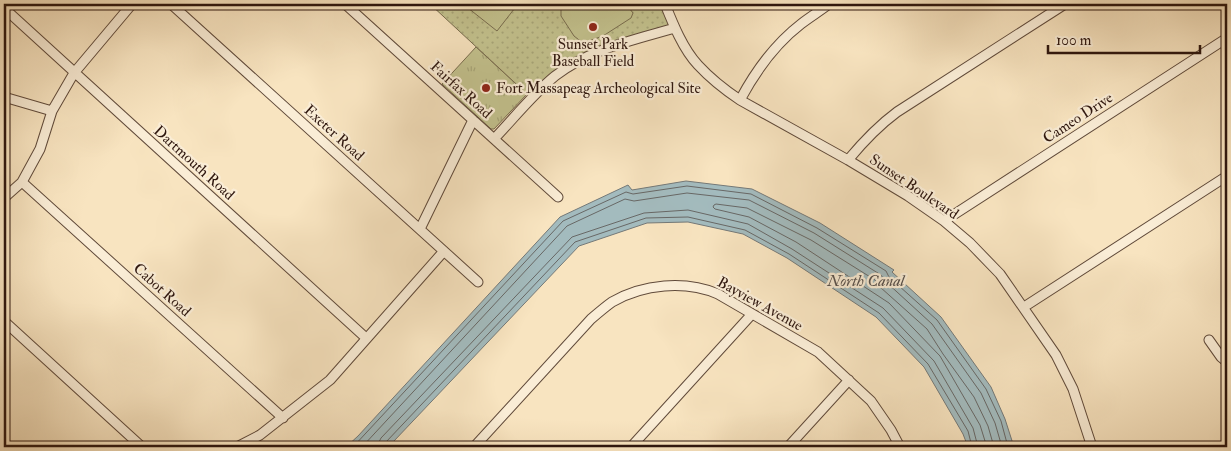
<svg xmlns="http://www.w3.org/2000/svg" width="1231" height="451" font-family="'IM FELL Double Pica',serif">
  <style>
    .grass { fill: url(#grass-tufts); stroke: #786c4e }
    .park { fill: url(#park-dots); stroke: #786c4e }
    .pitch { fill: #c3c28e; stroke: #786c4e }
    .water { fill: #a3bbbe; stroke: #747978 }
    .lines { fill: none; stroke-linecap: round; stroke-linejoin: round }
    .shore { stroke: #686866; stroke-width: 1 }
    .street-casing { stroke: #604a3a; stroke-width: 11 }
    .street { stroke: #faedd6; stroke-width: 9 }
    .poi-dot { fill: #8f2418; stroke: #faedd6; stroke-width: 2 }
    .labels { text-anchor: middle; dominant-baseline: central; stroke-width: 4.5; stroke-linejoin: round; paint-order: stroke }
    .poi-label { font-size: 15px; fill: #2e160e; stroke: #faedd6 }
    .street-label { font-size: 15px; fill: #2e160e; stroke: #faedd6 }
    .water-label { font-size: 16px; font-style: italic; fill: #57504c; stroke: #faedd6 }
  </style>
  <defs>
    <pattern id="grass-tufts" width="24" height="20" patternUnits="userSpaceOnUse" patternTransform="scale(1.25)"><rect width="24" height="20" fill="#c3c28e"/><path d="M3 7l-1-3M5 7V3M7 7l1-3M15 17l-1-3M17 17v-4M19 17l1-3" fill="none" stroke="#a8a679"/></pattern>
    <pattern id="park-dots" width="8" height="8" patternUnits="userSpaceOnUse" patternTransform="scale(1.25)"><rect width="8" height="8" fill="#c3c28e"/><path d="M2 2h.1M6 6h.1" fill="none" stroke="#a8a679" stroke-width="1.8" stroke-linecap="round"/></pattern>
  </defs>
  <rect width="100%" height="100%" fill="#f8e4c0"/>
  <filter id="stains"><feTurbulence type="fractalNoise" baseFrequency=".004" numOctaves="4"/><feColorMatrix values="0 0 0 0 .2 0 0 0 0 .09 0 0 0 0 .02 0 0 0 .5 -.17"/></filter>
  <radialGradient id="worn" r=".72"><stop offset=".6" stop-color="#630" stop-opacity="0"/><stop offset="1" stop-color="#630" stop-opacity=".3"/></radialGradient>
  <!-- grass -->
  <path class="grass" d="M476 47 527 94 494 129H491L442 84Z"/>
  <!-- park -->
  <path class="park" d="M430 4H661L670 25 595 48 562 64 527 94Z"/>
  <!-- pitch -->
  <path class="pitch" d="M463 4H518L497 31Z
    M561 4H626L633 13 631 18 603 36 583 43 574 36 561 16Z"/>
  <!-- water -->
  <path class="water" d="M686 181 752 189 820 223 894 270 892 272 941 317 991 387 1005 419 1014 447H968L963 434 924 367 876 317 787 258 743 234 688 222 647 223 579 246 394 441 387 447H346L358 436 560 217 628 185 632 190Z"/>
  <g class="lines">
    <!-- shore -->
    <path class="shore" d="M353 447 563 221 626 192 633 194 687 186 751 194 817 228 886 271 889 277 937 320 986 389 1001 421 1008 447
      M362 447 567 226 625 199 634 201 687 193 749 200 814 233 881 275 885 281 932 324 981 393 995 423 1002 447
      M378 447 379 442 381 438 572 237 644 213 688 210 748 224 792 249 883 308 934 361 973 428 978 447
      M384 447 386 442 575 242 646 218 688 217 745 230 789 254 879 313 928 364 968 431 972 447
      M986 447 985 441 980 425 940 356 889 303 796 242 749 217 715 209 713 207 714 205 716 204 747 208 811 240 875 280 880 287 927 329 943 354 974 397 988 426 994 447"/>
    <!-- street casing -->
    <g class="street-casing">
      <path id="street" d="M171 4 478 282
        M345 4 558 197
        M665 4C673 24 683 49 698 65 710 78 725 90 740 100L848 160 908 196 944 221 970 243 1000 274 1056 355 1073 389 1092 447
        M4 8 366 338
        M4 97 52 111
        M740 100C755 72 775 44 801 24 810 17 820 11 829 4
        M494 139C514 118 533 94 555 76 590 49 634 40 675 28
        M848 160C863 142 878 126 897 112L1065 4
        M22 182 283 418
        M4 198 22 182 40 149 52 111 74 73 132 4
        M944 221 1227 38
        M420 229 473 120
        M1024 307 1227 176
        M4 321 142 447
        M1209 340 1221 357 1227 362
        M237 447 260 435 330 380 444 251
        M474 447 591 319C598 313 605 307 612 302 643 284 685 280 718 294L818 352 871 401 891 430 900 447
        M631 447 752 314
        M788 447 849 380"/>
    </g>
    <!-- street -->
    <use href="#street" class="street"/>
  </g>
  <!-- markers -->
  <g class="poi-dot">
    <circle cx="593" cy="27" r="5"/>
    <circle cx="486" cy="88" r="5"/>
  </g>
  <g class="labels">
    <!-- poi labels -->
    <g class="poi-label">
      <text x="593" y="44">Sunset Park<tspan x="593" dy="17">Baseball Field</tspan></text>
      <text x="496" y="88" text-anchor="start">Fort Massapeag Archeological Site</text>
    </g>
    <!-- street labels -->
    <g class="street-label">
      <text transform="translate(461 90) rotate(42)">Fairfax Road</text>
      <text transform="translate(1078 118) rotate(-33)">Cameo Drive</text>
      <text transform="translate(334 133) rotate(42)">Exeter Road</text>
      <text transform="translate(194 163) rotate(42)">Dartmouth Road</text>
      <text transform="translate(914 187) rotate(34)">Sunset Boulevard</text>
      <text transform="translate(162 290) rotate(42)">Cabot Road</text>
      <text transform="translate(760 304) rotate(29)">Bayview Avenue</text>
    </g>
    <!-- water labels -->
    <g class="water-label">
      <text x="866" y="281">North Canal</text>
    </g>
  </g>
  <!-- margin -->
  <rect width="1231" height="451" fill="none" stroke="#f8e4c0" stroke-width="20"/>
  <rect x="5" y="5" width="1221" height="441" fill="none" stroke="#2e160e" stroke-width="2.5"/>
  <rect x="10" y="10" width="1211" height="431" fill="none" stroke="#2e160e"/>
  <!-- scale -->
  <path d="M1048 45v8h152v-8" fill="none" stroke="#2e160e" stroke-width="2.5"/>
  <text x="1056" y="45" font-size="15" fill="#2e160e" stroke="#faedd6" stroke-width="4" paint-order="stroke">100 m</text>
  <rect width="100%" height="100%" filter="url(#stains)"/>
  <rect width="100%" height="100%" fill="url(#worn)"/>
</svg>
